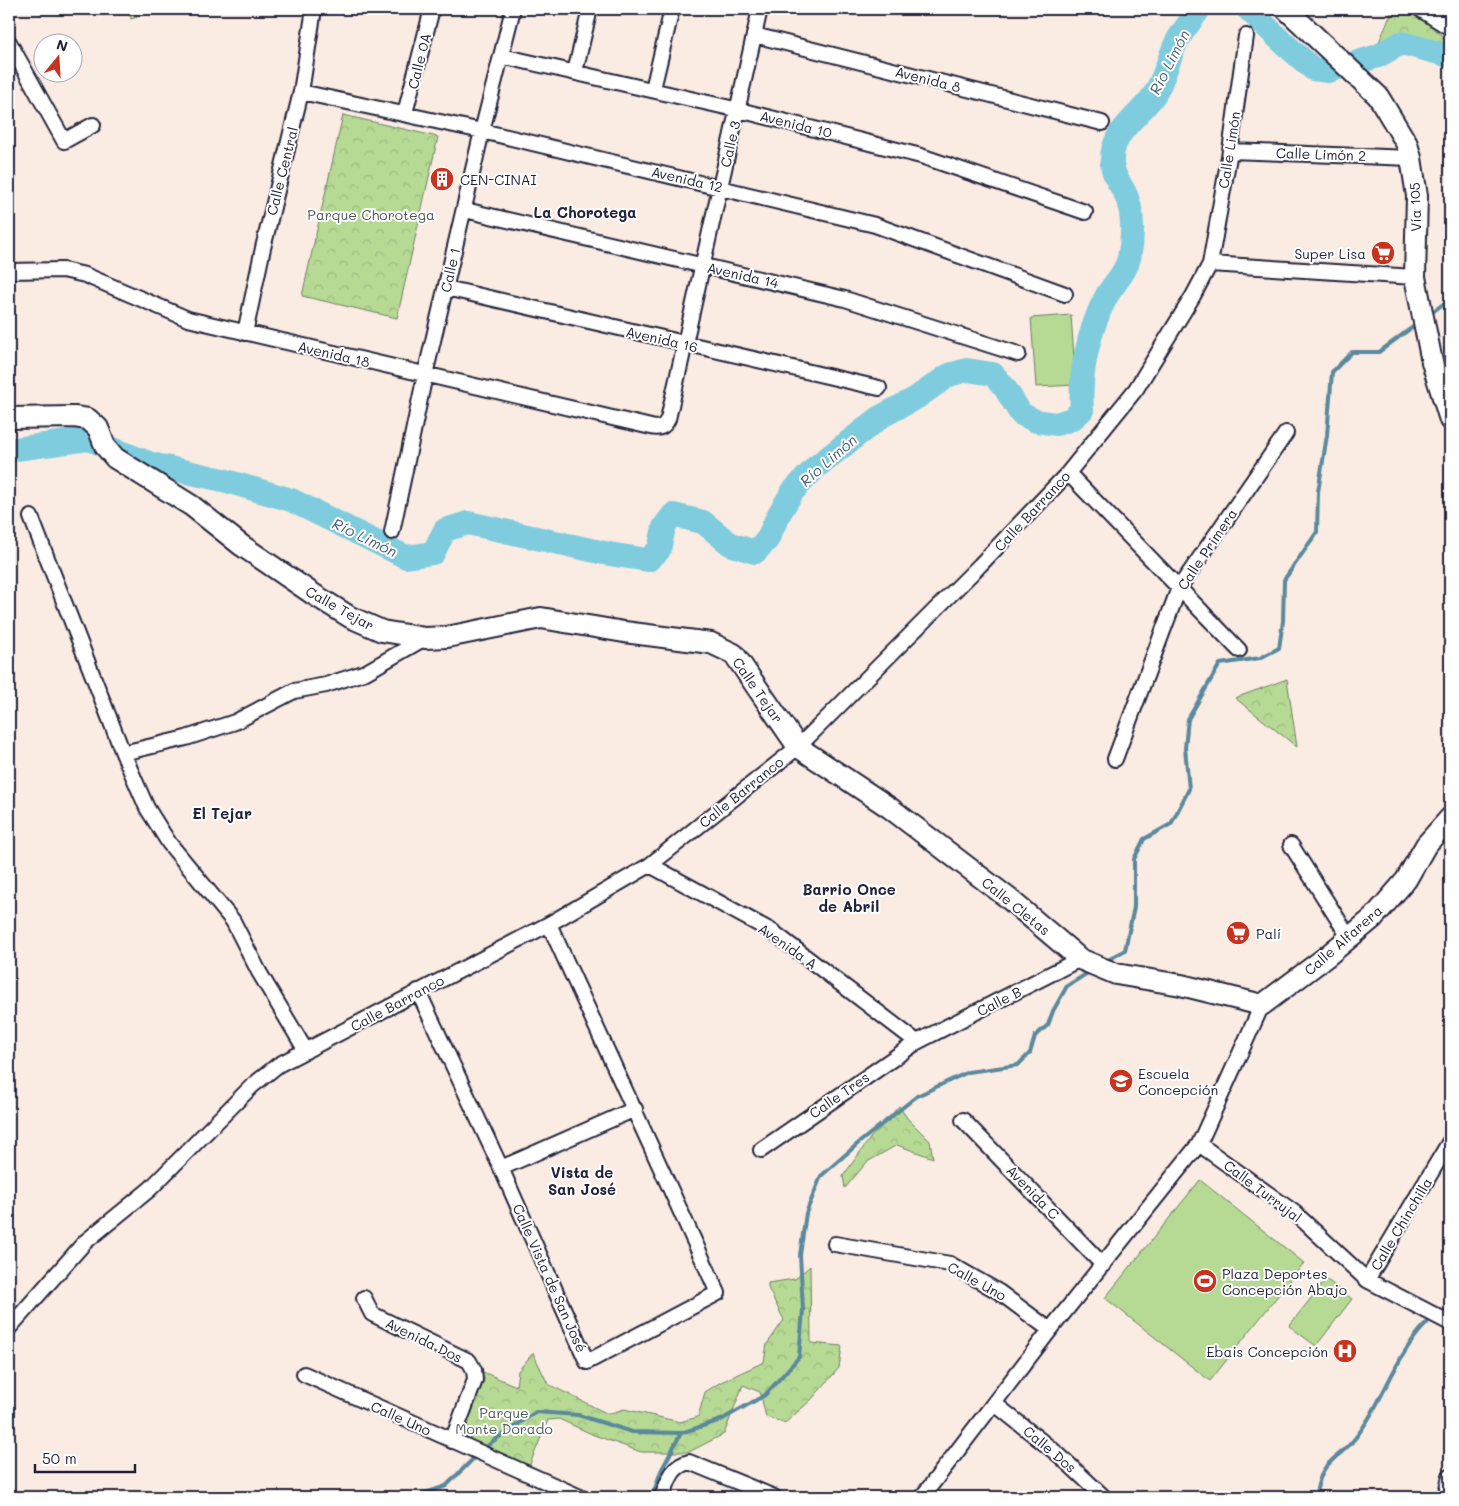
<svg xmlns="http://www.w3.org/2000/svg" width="1459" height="1506" font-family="Mali,sans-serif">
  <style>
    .forest { fill: url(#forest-crowns); stroke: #6c7e67 }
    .pitch { fill: #b6d993; stroke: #6c7e67 }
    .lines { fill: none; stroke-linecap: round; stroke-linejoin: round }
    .stream { stroke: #5a889d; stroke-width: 4 }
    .river { stroke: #7fccde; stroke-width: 24 }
    .street-casing { stroke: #22223b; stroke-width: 18 }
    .secondary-casing { stroke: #22223b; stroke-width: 24 }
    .street { stroke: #fff; stroke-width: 14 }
    .secondary { stroke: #fff; stroke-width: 20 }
    .labels { text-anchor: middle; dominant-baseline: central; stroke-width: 4; stroke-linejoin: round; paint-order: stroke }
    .street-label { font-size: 14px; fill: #22223b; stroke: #fff }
    .poi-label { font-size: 14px; fill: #22223b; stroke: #fff; text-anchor: start }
    .park-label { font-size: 14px; fill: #4e5955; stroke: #fff }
    .water-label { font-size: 15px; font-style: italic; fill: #435e74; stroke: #fff }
    .neighbourhood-label { font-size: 15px; font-weight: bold; fill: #22223b; stroke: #fff }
  </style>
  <defs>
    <pattern id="forest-crowns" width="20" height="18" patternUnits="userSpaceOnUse" patternTransform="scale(1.25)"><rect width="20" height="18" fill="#b6d993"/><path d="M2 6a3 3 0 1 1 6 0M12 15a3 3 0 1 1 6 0" fill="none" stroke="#9cba80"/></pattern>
  </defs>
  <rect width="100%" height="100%" fill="#faece2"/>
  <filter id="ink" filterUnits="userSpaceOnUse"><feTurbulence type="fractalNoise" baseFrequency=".02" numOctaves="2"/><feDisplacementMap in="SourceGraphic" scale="10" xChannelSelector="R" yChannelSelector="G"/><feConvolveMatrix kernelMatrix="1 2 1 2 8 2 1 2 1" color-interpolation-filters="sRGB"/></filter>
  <g filter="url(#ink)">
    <!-- forest -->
    <path class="forest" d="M1393 9H1408L1450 41V62L1431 54 1409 34 1379 42Z
      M343 115 438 137 397 318 302 296Z
      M1287 679 1297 747 1235 698Z
      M899 1106 907 1118 930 1141 933 1158 897 1145 867 1162 845 1188 843 1176 871 1137Z
      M810 1266 811 1343 842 1346 839 1368 811 1400 785 1423 766 1417 760 1392 743 1385 724 1434 689 1452H641L594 1435 559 1419 548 1420 528 1469 462 1438 461 1430 483 1372 516 1386 518 1371 533 1353 548 1384 608 1414 624 1409 680 1422 698 1417 705 1392 721 1382 764 1362 767 1344 784 1320 768 1288V1283L795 1279Z"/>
    <!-- pitch -->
    <path class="pitch" d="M128 9H159L131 19Z
      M1071 315 1076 385 1036 387 1031 318Z
      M1200 1180 1304 1263 1210 1381 1105 1298Z
      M1326 1279 1352 1299 1316 1346 1289 1326Z"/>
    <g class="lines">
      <!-- stream -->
      <path class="stream" d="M1430 314 1443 304 1450 302
        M1105 962 1125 950 1134 907V859L1144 839 1171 824 1189 789 1185 748 1188 719 1220 664 1260 658 1279 648 1283 621 1284 580 1317 532 1318 492 1327 435 1332 372 1352 352H1379L1418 323
        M482 1451 493 1441 536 1412 578 1415 632 1432 681 1433 721 1420 765 1395 799 1357 803 1310 800 1255 806 1213 821 1176 861 1141 917 1096 968 1072 1018 1065 1030 1053 1035 1036 1048 1025 1053 1011 1067 986 1091 971
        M414 1497 446 1486 477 1455
        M652 1497 661 1471 681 1433
        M1315 1497C1317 1489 1319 1476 1325 1468 1332 1458 1344 1452 1352 1442 1382 1407 1395 1354 1427 1323"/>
      <!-- river -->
      <path class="river" d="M1248 9 1280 40 1313 69 1328 71 1378 56 1401 43 1450 56
        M110 448 151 464 223 480 291 500 406 557 433 553 445 530 468 523 609 554 648 560 659 550 664 527 673 515 703 522 730 544 755 552 767 540 779 514 793 491 816 467 882 416 916 398 949 375 967 370 993 374 1005 388 1021 414 1036 421 1056 424 1072 419 1082 410C1079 374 1089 329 1106 297 1113 284 1126 273 1129 258 1133 240 1134 216 1127 198 1123 186 1113 178 1112 164 1110 132 1137 119 1154 95 1164 80 1168 60 1176 43 1182 31 1192 20 1199 9
        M9 450 88 439 99 443"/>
      <!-- street casing -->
      <g class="street-casing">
        <path id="street" d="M1420 9 1450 28
          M754 35 1102 123
          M9 42 64 141 93 125
          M502 56 739 110 921 156 1085 212
          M575 72 590 9
          M653 89 672 9
          M301 92 482 131 875 225 1065 294
          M405 113 432 9
          M1230 151 1411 158
          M465 210 845 299 1018 354
          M1210 264 1230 151 1246 36
          M9 271 63 270 85 275 188 319 651 427C660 429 664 427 668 419L760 9
          M446 288 879 388
          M245 333 263 248 301 92 314 9
          M1068 473 1239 650
          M31 517 123 753 147 808 169 843 233 921 259 972 306 1051
          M392 532 425 375 482 131 513 9
          M123 753 186 738 235 722 294 691 326 685 366 672 425 638
          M1115 759 1179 588 1286 433
          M1291 845 1349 937
          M650 865 773 932 917 1042
          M418 991 501 1168 587 1362 718 1293 549 924
          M963 1120 1103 1265
          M1199 1144 1295 1213 1367 1280 1450 1323
          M761 1150 917 1042 1080 959
          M501 1168 635 1109
          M835 1244 950 1264 999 1292 1050 1330
          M1367 1280 1450 1141
          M364 1298 372 1314 469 1361 474 1370 475 1380 452 1441
          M9 1328 85 1242 150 1189 252 1086 278 1065 549 924 650 865 798 747 980 565 1068 473 1136 389 1193 296 1210 264 1415 277
          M304 1374 580 1497
          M995 1404 1060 1456 1104 1497
          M662 1497C669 1481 670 1467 689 1462L774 1497
          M922 1497 1050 1330 1199 1144 1262 1005
          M1445 1497 1450 1476"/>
      </g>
      <!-- secondary casing -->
      <g class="secondary-casing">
        <path id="secondary" d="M1286 9 1378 96 1407 144 1411 158 1417 196 1415 277 1432 362 1450 420
          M9 418 74 417 88 419 98 428 105 446 115 458 192 506 241 545 313 594 350 617 382 631 425 638 447 637 541 618 624 632 711 643 734 654 798 747 890 808 1008 898 1080 959 1116 974 1181 985 1262 1005 1326 957 1373 918 1406 880 1426 845 1450 818"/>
      </g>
      <!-- street -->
      <use href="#street" class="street"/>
      <!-- secondary -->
      <use href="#secondary" class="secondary"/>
    </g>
  </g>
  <!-- icons -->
  <defs>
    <g id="building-disc" transform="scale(1.25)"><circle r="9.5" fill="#c8321e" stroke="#fff"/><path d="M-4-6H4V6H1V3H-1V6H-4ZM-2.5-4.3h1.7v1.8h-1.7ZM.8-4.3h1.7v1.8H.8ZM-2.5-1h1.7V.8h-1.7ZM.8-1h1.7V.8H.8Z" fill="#fff"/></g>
    <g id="supermarket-disc" transform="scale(1.25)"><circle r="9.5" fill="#c8321e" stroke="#fff"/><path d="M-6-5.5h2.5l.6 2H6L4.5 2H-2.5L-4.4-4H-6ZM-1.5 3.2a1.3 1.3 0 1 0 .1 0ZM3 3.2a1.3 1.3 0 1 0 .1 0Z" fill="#fff"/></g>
    <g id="school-disc" transform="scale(1.25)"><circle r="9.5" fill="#c8321e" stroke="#fff"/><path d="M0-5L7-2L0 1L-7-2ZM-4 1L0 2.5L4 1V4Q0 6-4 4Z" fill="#fff"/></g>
    <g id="stadium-disc" transform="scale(1.25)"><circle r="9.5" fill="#c8321e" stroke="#fff"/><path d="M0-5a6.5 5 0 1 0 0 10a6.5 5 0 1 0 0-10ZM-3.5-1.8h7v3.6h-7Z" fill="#fff"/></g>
    <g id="hospital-disc" transform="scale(1.25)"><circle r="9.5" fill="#c8321e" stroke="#fff"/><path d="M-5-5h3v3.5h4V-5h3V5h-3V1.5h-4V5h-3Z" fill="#fff"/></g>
  </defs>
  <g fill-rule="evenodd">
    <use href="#building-disc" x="442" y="179"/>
    <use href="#supermarket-disc" x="1383" y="253"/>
    <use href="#supermarket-disc" x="1238" y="933"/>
    <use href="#school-disc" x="1121" y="1081"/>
    <use href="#stadium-disc" x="1205" y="1281"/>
    <use href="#hospital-disc" x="1345" y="1351"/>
  </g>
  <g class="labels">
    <!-- street labels -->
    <g class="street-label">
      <text transform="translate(419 61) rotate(-76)">Calle 0A</text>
      <text transform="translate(928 79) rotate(14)">Avenida 8</text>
      <text transform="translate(796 124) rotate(14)">Avenida 10</text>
      <text transform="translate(730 144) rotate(-77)">Calle 3</text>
      <text transform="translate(1229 150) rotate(-81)">Calle Limón</text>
      <text transform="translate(1321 154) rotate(2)">Calle Limón 2</text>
      <text transform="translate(282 171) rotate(-76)">Calle Central</text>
      <text transform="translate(687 179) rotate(13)">Avenida 12</text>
      <text transform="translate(1415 207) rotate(-92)">Vía 105</text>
      <text transform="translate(450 270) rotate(-77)">Calle 1</text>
      <text transform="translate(743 275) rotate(13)">Avenida 14</text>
      <text transform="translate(662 339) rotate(13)">Avenida 16</text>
      <text transform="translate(334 354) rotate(13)">Avenida 18</text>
      <text transform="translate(1032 511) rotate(-47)">Calle Barranco</text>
      <text transform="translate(1207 549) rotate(-56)">Calle Primera</text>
      <text transform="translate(340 608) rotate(29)">Calle Tejar</text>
      <text transform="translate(758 690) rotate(55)">Calle Tejar</text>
      <text transform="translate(741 792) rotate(-39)">Calle Barranco</text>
      <text transform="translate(1016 906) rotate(39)">Calle Cletas</text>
      <text transform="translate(1343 940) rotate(-41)">Calle Alfarera</text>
      <text transform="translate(788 946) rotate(35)">Avenida A</text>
      <text transform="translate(999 1001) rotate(-27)">Calle B</text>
      <text transform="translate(397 1003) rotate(-28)">Calle Barranco</text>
      <text transform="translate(839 1095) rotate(-35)">Calle Tres</text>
      <text transform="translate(1263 1191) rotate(37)">Calle Turrujal</text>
      <text transform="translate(1033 1192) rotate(46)">Avenida C</text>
      <text transform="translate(1401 1224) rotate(-59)">Calle Chinchilla</text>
      <text transform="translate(550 1278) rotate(66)">Calle Vista de San José</text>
      <text transform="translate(977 1281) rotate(29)">Calle Uno</text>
      <text transform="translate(424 1340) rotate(26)">Avenida Dos</text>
      <text transform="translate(401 1418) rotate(24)">Calle Uno</text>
      <text transform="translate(1050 1449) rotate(40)">Calle Dos</text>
    </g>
    <!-- poi labels -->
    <g class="poi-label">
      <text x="460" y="179">CEN-CINAI</text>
      <text x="1366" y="253" text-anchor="end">Super Lisa</text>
      <text x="1256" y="933">Palí</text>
      <text x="1138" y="1073">Escuela<tspan x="1138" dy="16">Concepción</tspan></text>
      <text x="1222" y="1273">Plaza Deportes<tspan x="1222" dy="16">Concepción Abajo</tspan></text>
      <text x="1328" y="1351" text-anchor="end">Ebais Concepción</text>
    </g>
    <!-- park labels -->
    <g class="park-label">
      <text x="371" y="214">Parque Chorotega</text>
      <text x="504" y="1412">Parque<tspan x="504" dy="16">Monte Dorado</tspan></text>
    </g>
    <!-- water labels -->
    <g class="water-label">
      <text transform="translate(1169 62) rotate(-63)">Río Limón</text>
      <text transform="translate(828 460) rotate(-41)">Río Limón</text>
      <text transform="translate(365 537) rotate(26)">Río Limón</text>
    </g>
    <!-- neighbourhood labels -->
    <g class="neighbourhood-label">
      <text x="585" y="212">La Chorotega</text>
      <text x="222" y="813">El Tejar</text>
      <text x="849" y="889">Barrio Once<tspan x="849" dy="17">de Abril</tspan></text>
      <text x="582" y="1172">Vista de<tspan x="582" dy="17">San José</tspan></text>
    </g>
  </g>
  <!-- margin -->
  <rect width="1459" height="1506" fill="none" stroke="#fff" stroke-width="30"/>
  <rect x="15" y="15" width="1429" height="1476" fill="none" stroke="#22223b" stroke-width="2" filter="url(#ink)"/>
  <!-- north arrow -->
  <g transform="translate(58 58) rotate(18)"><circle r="24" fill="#ffffff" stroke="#a7a7b1"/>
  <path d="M0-4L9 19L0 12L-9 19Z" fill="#c8321e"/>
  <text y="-8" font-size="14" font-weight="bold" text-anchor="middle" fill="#22223b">N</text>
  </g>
  <!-- scale -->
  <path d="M35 1464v8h100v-8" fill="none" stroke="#22223b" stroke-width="2.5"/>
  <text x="42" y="1464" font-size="15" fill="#22223b" stroke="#ffffff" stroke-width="4" paint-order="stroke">50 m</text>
</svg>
